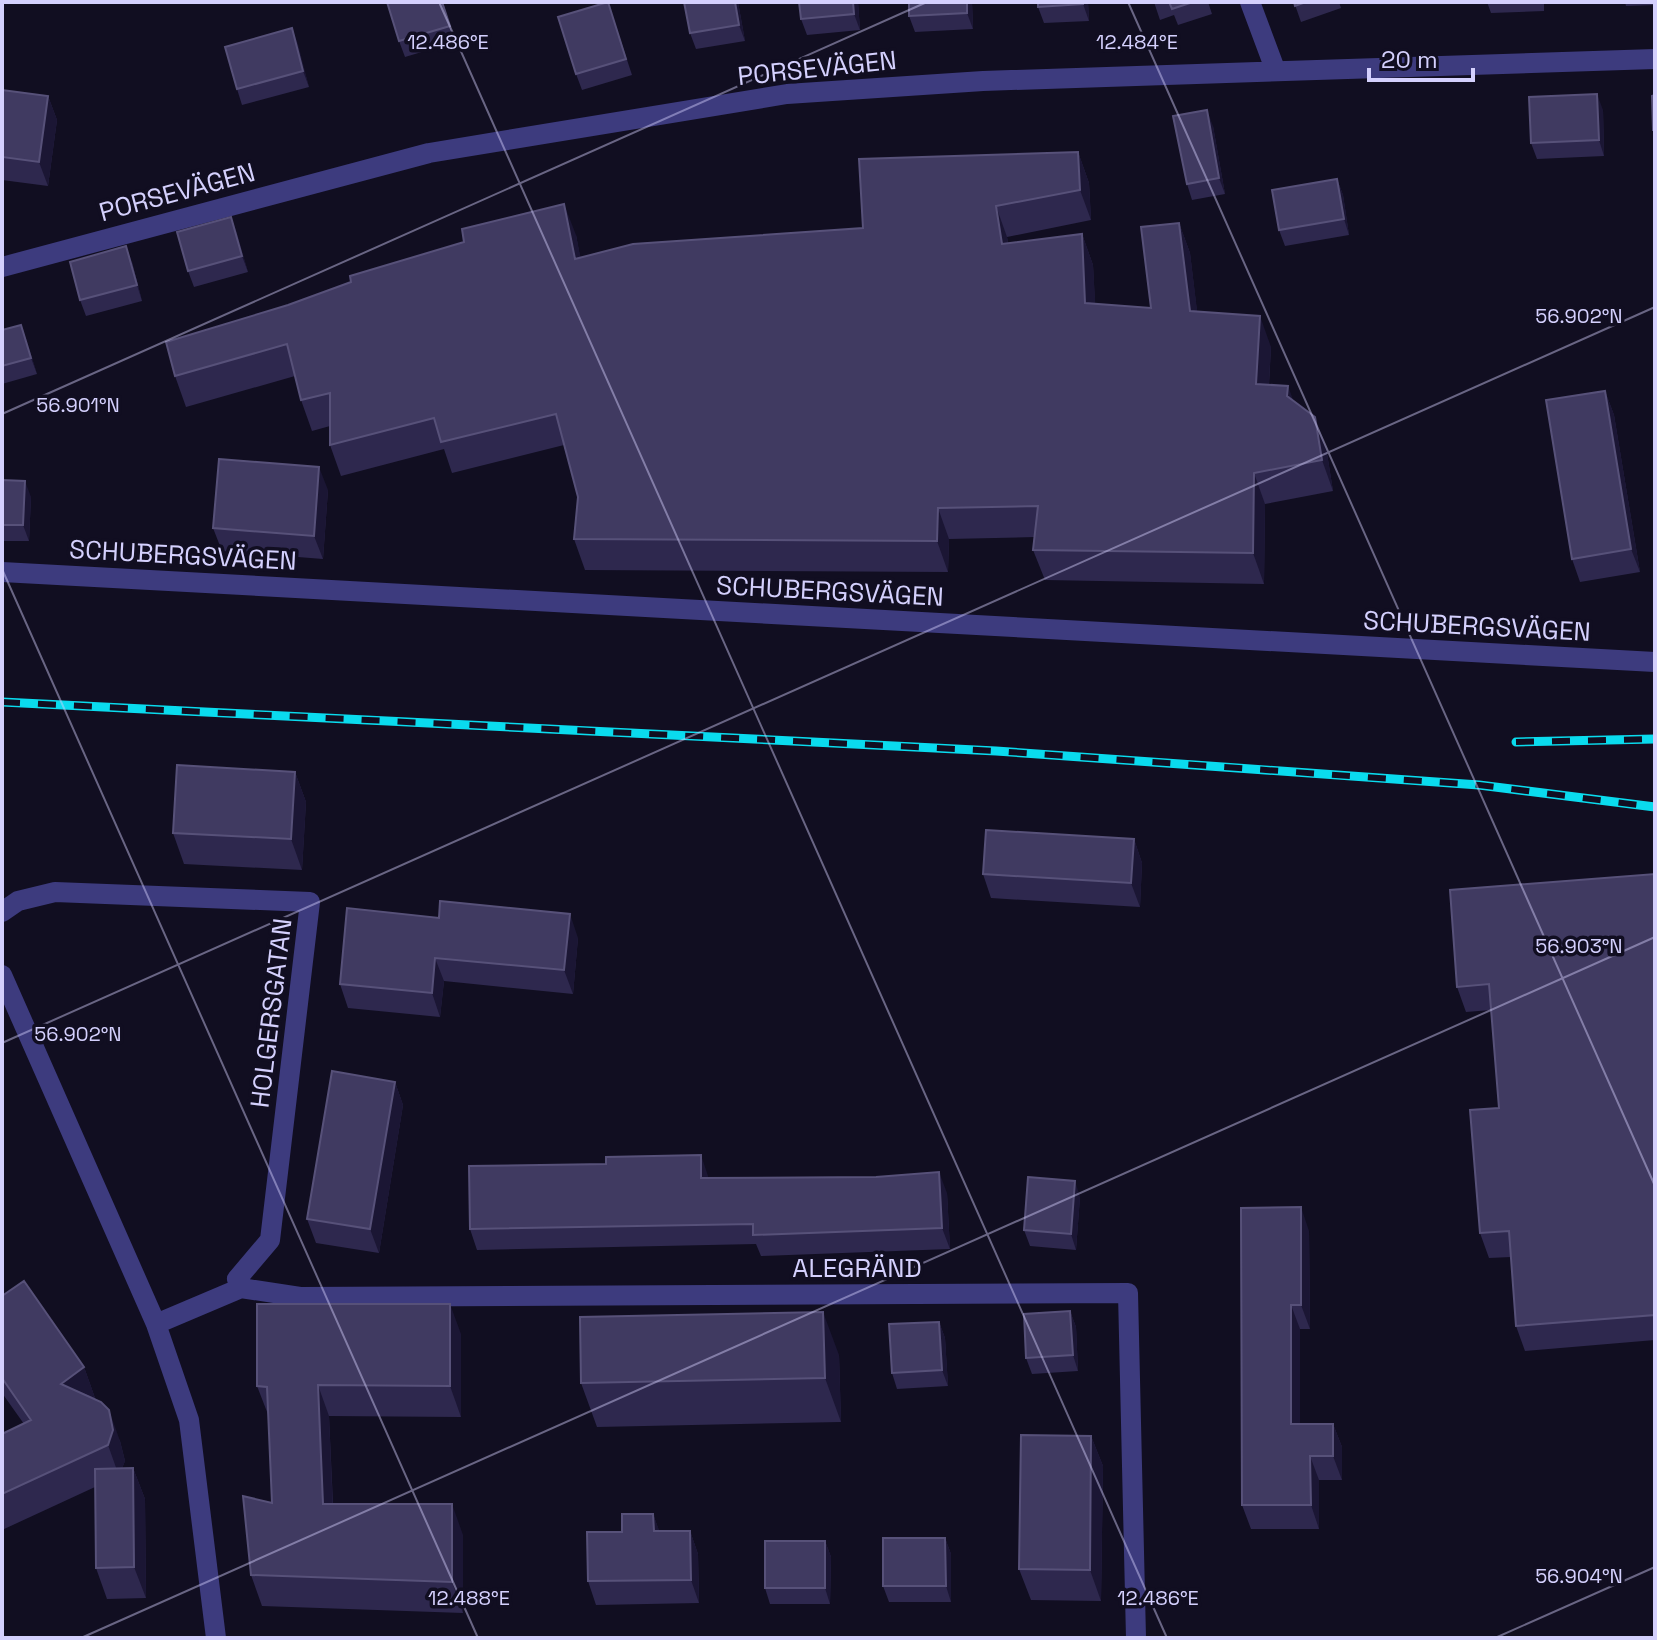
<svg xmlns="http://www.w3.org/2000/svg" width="1657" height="1640" font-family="'Space Grotesk',sans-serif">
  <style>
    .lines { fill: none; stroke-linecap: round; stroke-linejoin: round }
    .minor { stroke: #3d3b7e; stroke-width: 20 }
    .rail-casing { stroke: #0adbee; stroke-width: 9 }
    .rail { stroke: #110e21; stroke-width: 6; stroke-dasharray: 18; stroke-linecap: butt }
    .wall { fill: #2e284e }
    .shaded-wall { fill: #1b1634 }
    .building { fill: #403a61; stroke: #575179; stroke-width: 2 }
    .ticks { fill: none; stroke: #d4d0fd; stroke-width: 2; stroke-opacity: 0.45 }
    .labels { text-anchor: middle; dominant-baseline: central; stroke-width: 7; stroke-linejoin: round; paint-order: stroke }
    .street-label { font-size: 26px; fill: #d4d0fd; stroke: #110e21 }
    .ticks-label { font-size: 20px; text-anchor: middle; fill: #d4d0fd; stroke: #110e21; stroke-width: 7; stroke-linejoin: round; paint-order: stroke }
  </style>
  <rect width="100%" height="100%" fill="#110e21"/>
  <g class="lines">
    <!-- minor -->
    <path class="minor" d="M1250 2 1275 69
      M2 267 429 153 787 94 983 81 1655 59
      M2 572 1655 662
      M2 912 18 901 55 892 310 902 270 1240 237 1279 241 1288 156 1324
      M2 975 156 1324 189 1420 216 1638
      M241 1288 300 1297 1128 1293 1136 1638"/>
    <!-- rail casing -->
    <g class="rail-casing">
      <path id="rail" d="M2 702 996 751 1479 785 1655 807
        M1516 742 1655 739"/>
    </g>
    <!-- rail -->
    <use href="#rail" class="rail"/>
  </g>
  <!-- wall -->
  <path class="wall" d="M443 2 455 42 405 57 399 41Z
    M608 2 632 75 582 90 576 74Z
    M684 2H738L745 41 696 49 690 33Z
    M858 2 860 30 807 35 801 19Z
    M972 2 973 29 915 32 909 16Z
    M1088 2 1089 21 1044 23 1038 7Z
    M1154 2H1208L1212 14 1178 25 1174 15 1160 20Z
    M1294 2H1339L1341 8 1301 22Z
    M1487 2H1544V11L1491 13Z
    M1625 2H1655V5L1626 6Z
    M292 28 309 87 242 105 237 89Z
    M2 90 48 96 57 120 48 186 2 180Z
    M1603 110 1604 156 1537 159 1531 143Z
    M1213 126 1225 194 1192 200 1187 184Z
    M1078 152 1089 183 1091 220 1007 237 1008 243 1082 234 1093 265 1095 304 1151 308 1179 223 1190 253 1197 312 1271 347 1269 385 1293 401 1326 447 1333 491 1265 504 1264 584 1045 580 1033 550 1035 537 949 539 948 572 585 570 574 539 578 497 564 445 452 473 444 449 341 476 330 445V426L312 431 301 400 295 376 186 407 175 376 576 235 580 257 863 228Z
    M1337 179 1343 195 1349 235 1285 246 1279 230Z
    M231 217 248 272 194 287 188 271Z
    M132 262 142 301 86 316 80 300Z
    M21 325 37 374 2 384V330Z
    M1605 391 1614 415 1640 572 1580 582 1572 559Z
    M2 480 31 497 29 541H2Z
    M328 490 323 559 222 551 213 528Z
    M295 772 306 802 302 870 184 864 173 833Z
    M1134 839 1142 863 1140 907 991 898 983 874Z
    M1655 874V1340L1525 1351 1516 1326 1511 1257 1489 1258 1480 1233 1499 1108 1491 1010 1466 1012 1457 987Z
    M347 908 578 938 573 994 444 981 440 1017 348 1008 340 984Z
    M395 1082 403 1105 379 1253 316 1243 307 1219Z
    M708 1176V1178L947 1193 950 1249 761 1256 756 1244 477 1250 470 1229Z
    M1080 1197 1076 1250 1030 1246 1024 1230Z
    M1309 1231 1310 1329H1300V1424H1333L1342 1447V1480H1319V1529H1251L1242 1505Z
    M2 1296 84 1367 95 1398 120 1441 125 1461 122 1468H133L145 1499 146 1598 107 1599 96 1568 95 1487 2 1530V1434L24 1424 2 1393Z
    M1070 1311 1076 1327 1078 1371 1032 1374 1026 1358Z
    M939 1322 945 1338 948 1386 897 1389 892 1373Z
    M461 1334V1417L329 1416 333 1504 463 1535V1613L262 1606 251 1575 272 1503 269 1417 257 1386Z
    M839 1355 841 1422 597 1427 581 1383Z
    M1091 1436 1103 1466 1101 1601 1031 1600 1019 1569Z
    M653 1514 659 1531H690L698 1554 699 1603 596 1605 588 1581 622 1532Z
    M945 1538 951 1554V1602H889L883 1586Z
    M825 1541 831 1557 830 1604H770L765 1588Z"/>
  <!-- shaded-wall -->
  <path class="shaded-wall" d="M735 2H738L745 41 739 25Z
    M853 2H858L860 30 854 14Z
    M967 2H972L973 29 967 13Z
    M1083 2H1088L1089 21 1083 4Z
    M292 28 298 44 309 87 303 71Z
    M1597 94 1603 110 1604 156 1599 140Z
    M48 96 57 120 48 186 39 162Z
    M1207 110 1213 126 1225 194 1219 178Z
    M1078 152 1089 183 1091 220 1080 190Z
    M1337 179 1343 195 1349 235 1344 219Z
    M564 204 576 235 587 289 575 259Z
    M996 206 1007 237 1013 275 1002 244Z
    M231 217 237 233 248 272 242 256Z
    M1179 223 1190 253 1201 342 1190 311Z
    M1082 234 1093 265 1097 334 1085 303Z
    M126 246 132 262 142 301 137 285Z
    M1260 316 1271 347 1267 415 1256 384Z
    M21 325 27 341 37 374 31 358Z
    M1288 386 1299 416 1287 396Z
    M1605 391 1614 415 1640 572 1631 549Z
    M1315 417 1326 447 1333 491 1322 460Z
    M319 467 328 490 323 559 314 536Z
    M1254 473 1265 504 1264 584 1253 553Z
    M25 481 31 497 29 541 23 525Z
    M938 508 949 539 948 572 937 541Z
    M295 772 306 802 302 870 291 839Z
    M1134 839 1142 863 1140 907 1131 883Z
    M570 914 578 938 573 994 564 970Z
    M435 958 444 981 440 1017 432 993Z
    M395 1082 403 1105 379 1253 370 1229Z
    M701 1155 708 1176 709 1199 701 1178Z
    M939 1172 947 1193 950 1249 942 1228Z
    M1075 1181 1080 1197 1076 1250 1071 1234Z
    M1301 1207 1309 1231 1310 1329 1301 1305Z
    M450 1304 461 1334V1417L450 1386Z
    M1291 1305 1300 1329V1447L1291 1424Z
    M1070 1311 1076 1327 1078 1371 1073 1355Z
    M823 1312 839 1355 841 1422 825 1378Z
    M939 1322 945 1338 948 1386 942 1370Z
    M84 1367 95 1398 61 1384Z
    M318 1385 329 1416 334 1535 323 1504Z
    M109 1410 120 1441 125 1461 119 1476 108 1445Z
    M1333 1424 1342 1447V1480L1333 1456Z
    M1091 1436 1103 1466 1101 1601 1090 1570Z
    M1310 1456 1319 1480V1529L1311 1505Z
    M133 1468 145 1499 146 1598 134 1567Z
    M452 1504 463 1535V1613L452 1582Z
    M653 1514 662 1538 654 1531Z
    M690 1531 698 1554 699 1603 691 1580Z
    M945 1538 951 1554V1602L946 1586Z
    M825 1541 831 1557 830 1604 825 1588Z"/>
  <!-- building -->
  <path class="building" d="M387 2H442L450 26 399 41Z
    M608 2 626 59 576 74 558 17Z
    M684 2H735L739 25 690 33Z
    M799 2H853L854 14 801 19Z
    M909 2H967V13L909 16Z
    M1038 2H1083V4L1038 7Z
    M1169 2H1193L1172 9Z
    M1294 2H1306L1295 6Z
    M292 28 303 71 237 89 225 47Z
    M2 90 48 96 39 162 2 157Z
    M1597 94 1599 140 1531 143 1529 97Z
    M1655 95V130H1653L1652 96Z
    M1207 110 1219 178 1187 184 1173 116Z
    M1078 152 1080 190 996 206 1002 244 1082 234 1085 303 1151 308 1141 227 1179 223 1190 311 1260 316 1256 384 1288 386 1287 396 1315 417 1322 460 1254 473 1253 553 1033 550 1038 506 938 508 937 541 574 539 578 497 556 414 441 442 434 418 330 445V393L301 400 287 344 175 376 166 342 288 305 351 282 350 276 464 242 462 229 564 204 575 259 633 244 863 228 859 159Z
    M1337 179 1344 219 1279 230 1272 190Z
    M231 217 242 256 188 271 177 232Z
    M126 246 137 285 80 300 70 262Z
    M21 325 31 358 2 366V330Z
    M1605 391 1631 549 1572 559 1546 400Z
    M219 459 319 467 314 536 213 528Z
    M2 480 25 481 23 525H2Z
    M177 765 295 772 291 839 173 833Z
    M986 830 1134 839 1131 883 983 874Z
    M1655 874V1315L1516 1326 1509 1231 1480 1233 1470 1110 1499 1108 1489 984 1457 987 1450 890Z
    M440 901 570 914 564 970 435 958 432 993 340 984 347 908 439 918Z
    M332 1071 395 1082 370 1229 307 1219Z
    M701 1155V1178L876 1177 939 1172 942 1228 753 1235V1224L470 1229 469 1166 606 1164V1157Z
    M1028 1177 1075 1181 1071 1234 1024 1230Z
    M1301 1207V1305H1291V1424H1333V1456H1310L1311 1505H1242L1241 1208Z
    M24 1281 84 1367 61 1384 101 1402 109 1410 113 1430 108 1445 2 1494V1434L31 1420 2 1378V1296Z
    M257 1304H450V1386L318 1385 323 1504H452V1582L251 1575 243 1496 272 1503 267 1387 257 1386Z
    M1070 1311 1073 1355 1026 1358 1024 1314Z
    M823 1312 825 1378 581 1383 580 1317Z
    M939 1322 942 1370 892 1373 889 1324Z
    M1021 1435 1091 1436 1090 1570 1019 1569Z
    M133 1468 134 1567 96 1568 95 1469Z
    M622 1514H653L654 1531H690L691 1580 588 1581 587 1532H622Z
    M883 1538H945L946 1586H883Z
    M765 1541H825V1588H765Z"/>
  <!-- ticks -->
  <path class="ticks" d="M439 2 1167 1638M1128 2 1655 1186M2 414 927 2M2 569 478 1638M2 1043 1655 307M81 1638 1655 937M1495 1638 1655 1567"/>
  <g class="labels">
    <!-- street labels -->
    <g class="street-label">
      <text transform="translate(817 68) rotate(-6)">PORSEVÄGEN</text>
      <text transform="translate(177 192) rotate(-15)">PORSEVÄGEN</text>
      <text transform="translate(183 555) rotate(3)">SCHUBERGSVÄGEN</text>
      <text transform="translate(830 591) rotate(3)">SCHUBERGSVÄGEN</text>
      <text transform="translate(1477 626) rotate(3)">SCHUBERGSVÄGEN</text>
      <text transform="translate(271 1013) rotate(-83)">HOLGERSGATAN</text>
      <text x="857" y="1268">ALEGRÄND</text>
    </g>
  </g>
  <g class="ticks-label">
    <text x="448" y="49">12.486°E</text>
    <text x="1137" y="49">12.484°E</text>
    <text x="1579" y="323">56.902°N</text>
    <text x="78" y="412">56.901°N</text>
    <text x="1579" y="953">56.903°N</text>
    <text x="78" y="1041">56.902°N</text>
    <text x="1579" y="1583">56.904°N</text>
    <text x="469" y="1605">12.488°E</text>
    <text x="1158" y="1605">12.486°E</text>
  </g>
  <!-- border -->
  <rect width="1657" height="1640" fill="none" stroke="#d4d0fd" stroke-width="8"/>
  <!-- scale -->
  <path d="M1369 68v12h104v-12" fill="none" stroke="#d4d0fd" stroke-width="4"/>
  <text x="1381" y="68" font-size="24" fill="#d4d0fd" stroke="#110e21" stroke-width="6" paint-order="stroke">20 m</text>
</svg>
